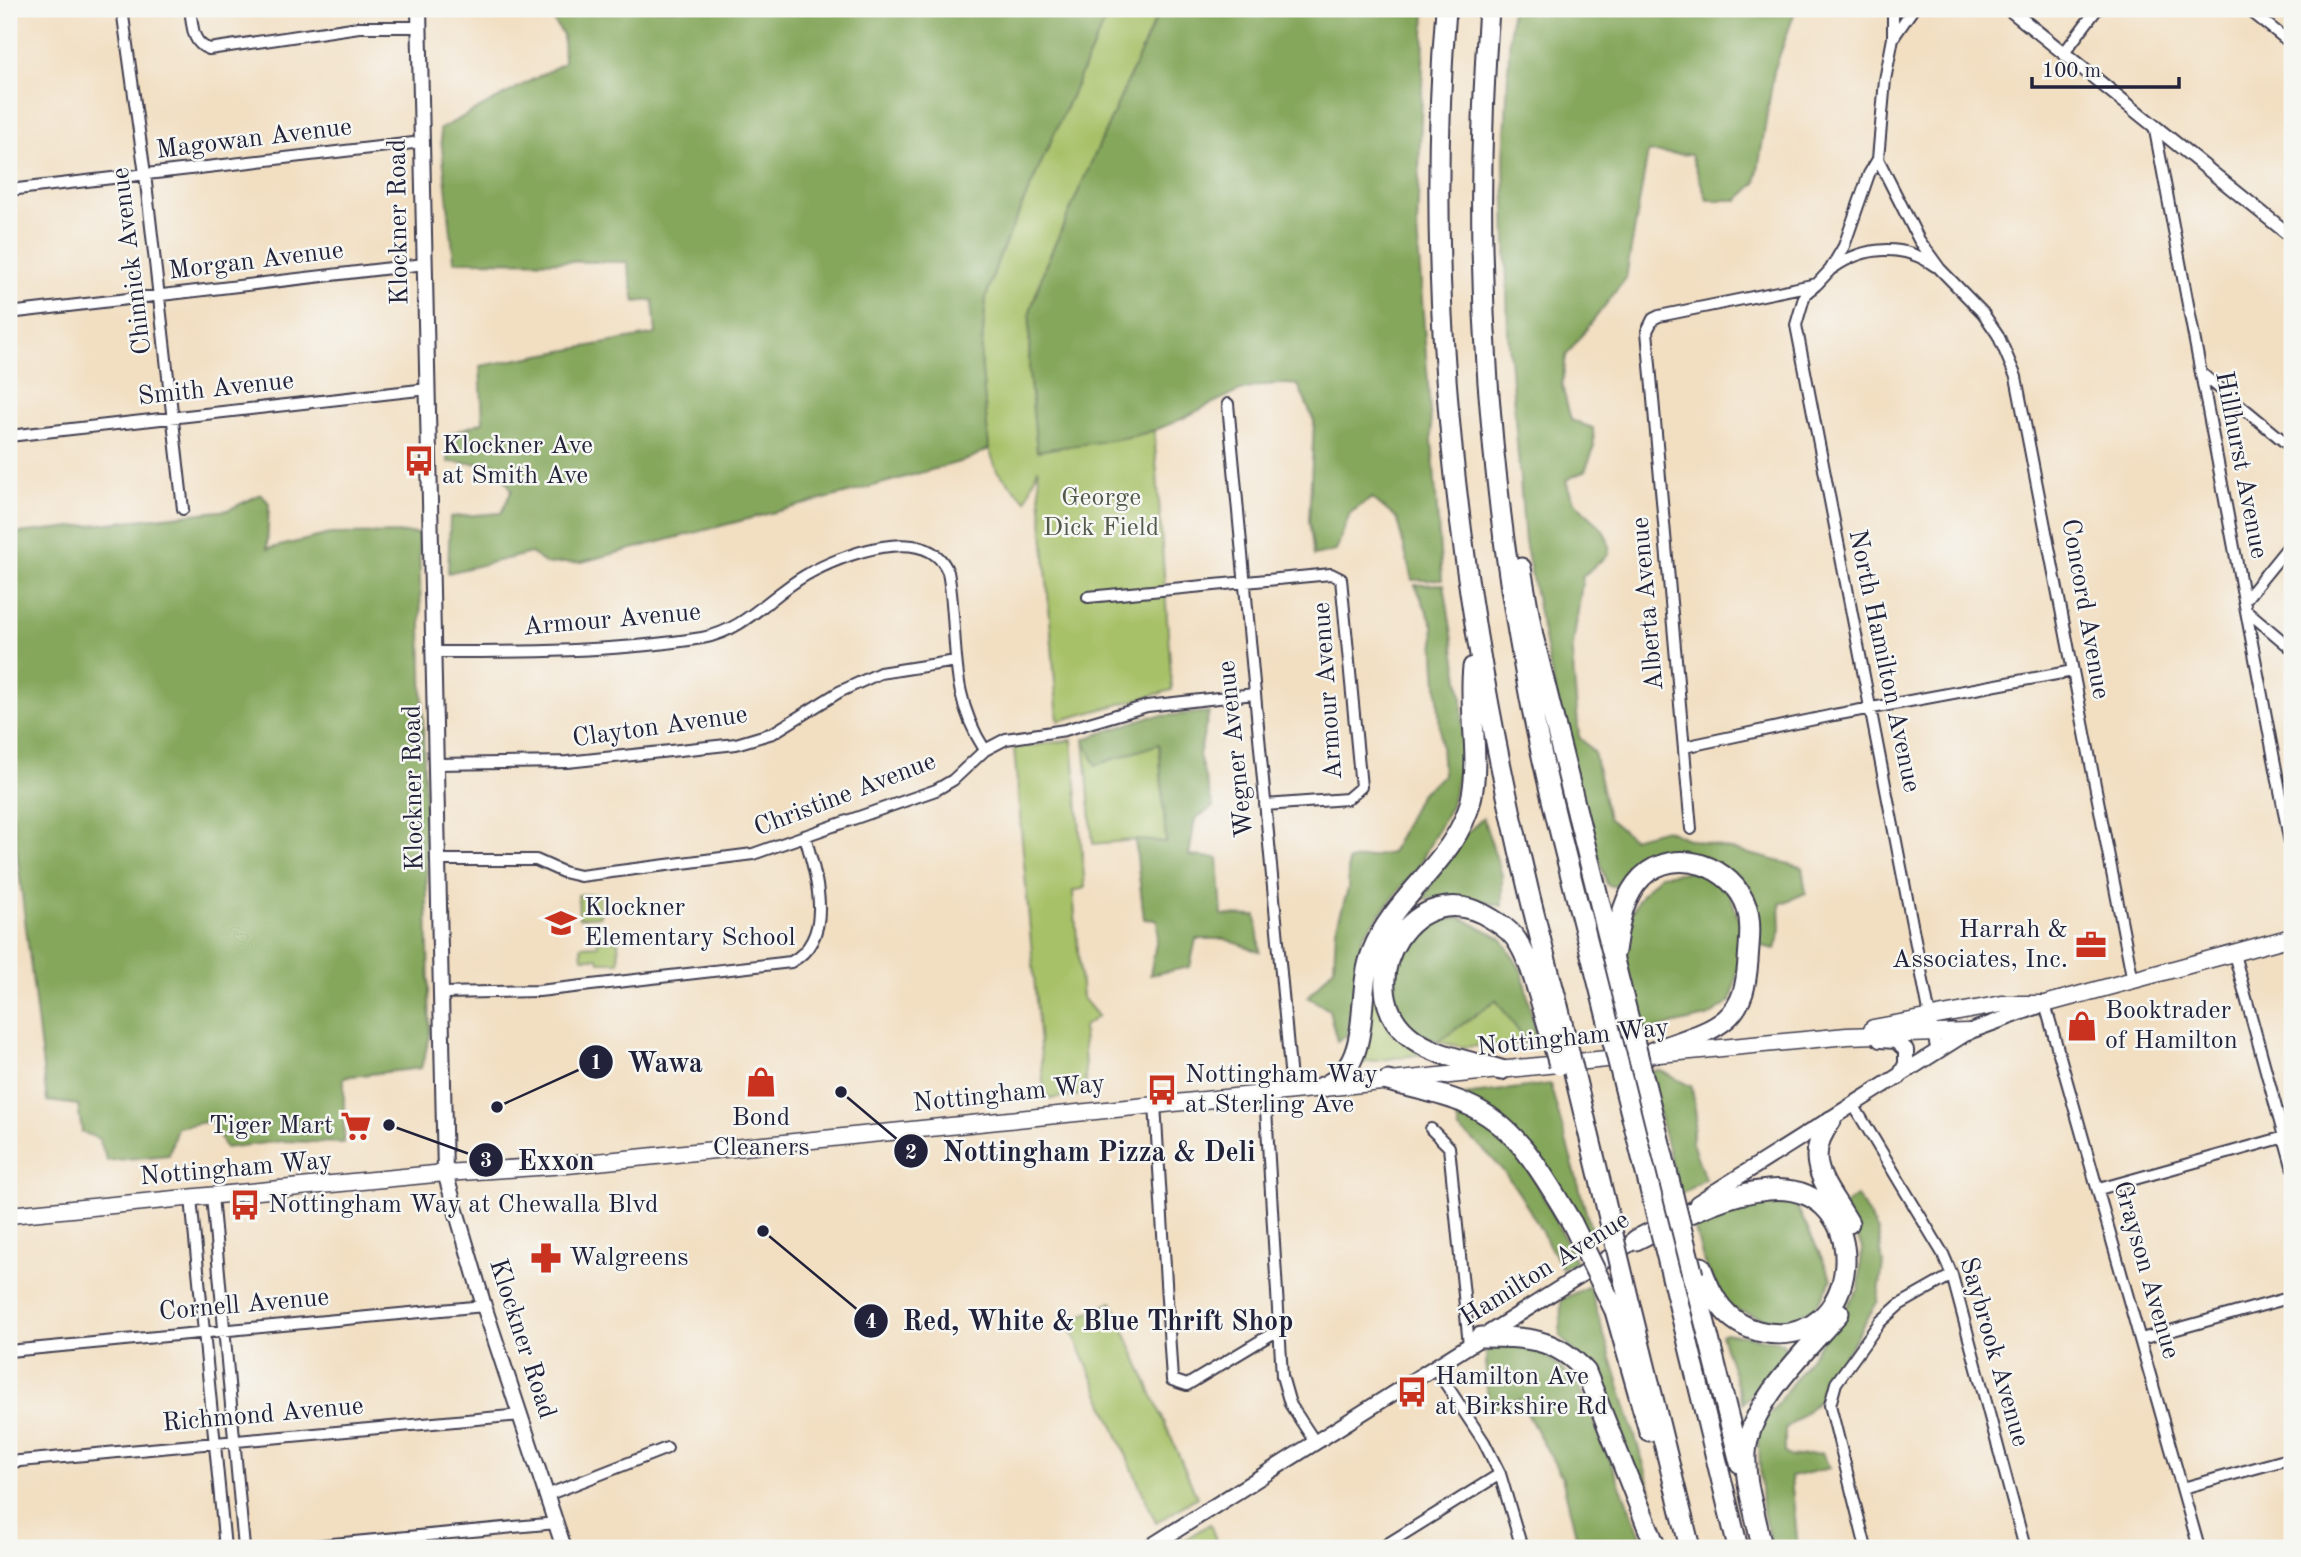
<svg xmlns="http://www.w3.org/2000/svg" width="2301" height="1557" font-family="'Old Standard TT',serif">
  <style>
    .green { fill: #a7c168; stroke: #647252; stroke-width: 2 }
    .forest { fill: #85a75c; stroke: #54644c; stroke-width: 2 }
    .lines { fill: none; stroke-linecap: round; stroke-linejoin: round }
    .minor-casing { stroke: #413e4f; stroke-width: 14 }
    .tertiary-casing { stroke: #413e4f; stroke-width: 16 }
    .secondary-casing { stroke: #413e4f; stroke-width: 18 }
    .primary-casing { stroke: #413e4f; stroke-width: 19 }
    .motorway-casing { stroke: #413e4f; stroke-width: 23 }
    .minor { stroke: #fff; stroke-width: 10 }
    .tertiary { stroke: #fff; stroke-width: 12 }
    .secondary { stroke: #fff; stroke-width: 14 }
    .primary { stroke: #fff; stroke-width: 16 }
    .motorway { stroke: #fff; stroke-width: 19 }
    .motorway-bridge-casing { stroke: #413e4f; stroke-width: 23; stroke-linecap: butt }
    .motorway-bridge { stroke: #fff; stroke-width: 19 }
    .labels { text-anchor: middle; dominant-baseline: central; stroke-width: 5; stroke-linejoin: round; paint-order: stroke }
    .street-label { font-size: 26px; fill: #22223b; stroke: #f6f6f2 }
    .poi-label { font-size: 26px; fill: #22223b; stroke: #f6f6f2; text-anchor: start }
    .park-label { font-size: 26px; fill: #515a4b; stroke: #f6f6f2 }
    .leader { fill: none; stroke: #22223b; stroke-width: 2.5 }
    .callout-dot { fill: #22223b; stroke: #f6f6f2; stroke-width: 2.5 }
    .mark-label { font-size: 21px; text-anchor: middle; font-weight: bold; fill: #fff }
    .callout-label { font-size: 28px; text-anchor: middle; font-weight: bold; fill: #22223b; stroke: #f6f6f2; stroke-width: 5; stroke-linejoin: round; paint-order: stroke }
  </style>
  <rect width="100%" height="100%" fill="#f6f6f2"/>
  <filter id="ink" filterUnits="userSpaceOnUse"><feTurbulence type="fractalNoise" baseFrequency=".0143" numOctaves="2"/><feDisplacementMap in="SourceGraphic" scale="14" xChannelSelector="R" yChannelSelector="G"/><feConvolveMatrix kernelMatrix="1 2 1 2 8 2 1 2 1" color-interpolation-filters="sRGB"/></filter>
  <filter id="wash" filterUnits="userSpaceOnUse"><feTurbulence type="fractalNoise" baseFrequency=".00686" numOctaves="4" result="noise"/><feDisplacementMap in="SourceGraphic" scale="28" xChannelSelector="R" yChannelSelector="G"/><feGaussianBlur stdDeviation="1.57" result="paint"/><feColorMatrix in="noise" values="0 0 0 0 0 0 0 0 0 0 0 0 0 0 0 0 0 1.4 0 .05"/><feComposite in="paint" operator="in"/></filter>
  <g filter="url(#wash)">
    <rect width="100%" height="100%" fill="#f2dfc2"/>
    <!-- green -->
    <path class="green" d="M1110 9H1160L1046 264 1030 312 1029 371 1037 451 1154 430 1172 690 1058 721 1038 468 1026 501 997 471 989 449 981 358 986 298 999 257Z
      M1084 739 1096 764 1159 743 1166 842 1135 840 1093 844Z
      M1072 740 1085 888 1073 891 1082 997 1098 1016 1083 1027 1086 1094 1050 1099 1044 1092 1014 748Z
      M599 894 600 916 579 918 578 895Z
      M588 931a9 9 0 1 1 18 0a9 9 0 1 1-18 0Z
      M598 940H618L619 962H599L598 958H582L581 946 598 945Z
      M1371 980 1393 1034 1423 1054 1361 1063Z
      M1496 1000 1527 1043 1464 1047 1438 1042Z
      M1112 1302 1197 1497 1156 1523 1068 1322Z
      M1210 1524 1219 1548H1176L1174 1546Z"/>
    <!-- forest -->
    <path class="forest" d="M546 9H1110L999 257 986 298 981 358 989 449 967 460 848 493 582 562 546 564 531 553 448 573 450 517 501 513 512 490 494 464 448 462 449 434 483 422 480 366 656 334 653 300 635 302 627 262 454 261 440 129 564 63 563 35Z
      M1160 9H1425L1417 228 1442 580H1412L1397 519 1372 498 1350 513 1336 551 1314 556 1309 521 1314 421 1298 385C1236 378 1208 412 1155 430 1122 441 1072 445 1037 451L1029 371 1030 312 1046 264Z
      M1511 9H1796L1774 71 1756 183 1738 200H1707L1691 155 1648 152 1626 278 1566 356 1562 385 1571 420 1593 428 1594 448 1585 471 1566 480C1568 486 1570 495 1574 500 1589 520 1611 527 1609 554L1583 576 1572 653 1579 737 1594 752 1608 818 1632 838 1666 829 1685 838 1802 867 1806 893 1780 904 1781 930 1775 949 1757 945 1733 874 1652 860 1619 887 1607 885 1564 739 1525 542 1508 333 1504 161Z
      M261 494 269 503 267 549 330 534 419 533 430 1036 421 1068 344 1077V1143L282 1141 225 1148 212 1121 177 1127 169 1155 107 1161 99 1139 82 1132 78 1105 47 1101 9 788V534L228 510Z
      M1444 584 1462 698 1463 753 1451 805 1419 865 1363 936 1347 1036 1337 1041 1329 1010 1308 997 1334 967 1336 929 1348 889V861L1391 853 1420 794 1443 775 1433 625 1415 585Z
      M1209 712 1199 755 1213 807 1195 819 1189 856 1218 858 1222 915 1256 916 1260 952 1225 939H1196L1190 967 1150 975 1158 932 1157 920 1144 919 1135 840 1166 842 1159 744 1096 765 1084 739 1148 717Z
      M1483 818 1502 875V906L1462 897 1423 899 1456 843Z
      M1697 871 1726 884 1741 925 1739 964 1731 1002 1707 1017 1643 1031C1632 992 1614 943 1636 904 1641 893 1652 884 1660 875Z
      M1460 917 1501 938 1522 971 1538 1043H1527L1496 1000 1438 1042 1406 1027 1394 991 1395 957 1421 922Z
      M1659 1070 1692 1087 1696 1116 1691 1140 1705 1179 1680 1195 1648 1072Z
      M1550 1084 1592 1233 1586 1241 1549 1173 1464 1095Z
      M1455 1106 1497 1130 1534 1178 1576 1262 1562 1269C1534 1218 1509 1163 1459 1130Z
      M1857 1196 1878 1231 1883 1264 1878 1301 1817 1402 1785 1430V1453L1791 1457 1822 1453 1830 1468 1791 1477 1798 1548H1772L1762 1509 1758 1431 1859 1289 1862 1248 1844 1205Z
      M1779 1198 1798 1209 1832 1279C1827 1288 1821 1302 1813 1308 1785 1328 1756 1318 1727 1306L1704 1263 1692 1218 1741 1204Z
      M1589 1286 1652 1492 1635 1471 1591 1371 1560 1336 1561 1300Z
      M1725 1333 1782 1342 1789 1358 1743 1403 1721 1335Z
      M1516 1343 1539 1350 1578 1383 1646 1548H1579L1562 1477 1519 1399 1487 1412 1486 1351Z"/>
  </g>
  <g filter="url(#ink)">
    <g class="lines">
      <!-- minor casing -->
      <g class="minor-casing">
        <path id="minor" d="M122 9 145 174 183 509
          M190 9C193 25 191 43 209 49L359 27H419
          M2248 9 2292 44
          M1893 38 1913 9
          M2064 53 2097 9
          M2154 125 2292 854
          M1878 159 1919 240 1940 269 1983 313 1998 335 2016 377 2133 981
          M9 190 422 142
          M1833 268C1864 246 1903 243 1935 266
          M1816 285 1805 294 1796 325 1937 1053
          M9 313 425 264
          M2201 373 2292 448
          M1228 404 1292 1091
          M9 436 428 389
          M1088 597 1331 574 1341 579 1361 787 1347 799 1265 805
          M2244 601 2292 542
          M2246 610 2292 649
          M435 652C524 652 614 652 702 638 746 630 769 596 806 575 841 555 928 521 948 572 960 638 946 690 985 750
          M1684 747 1834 715 2073 671
          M438 764 567 762 736 744 773 733 839 692 880 673 956 661
          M1691 829 1647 331 1653 319 1659 316 1817 284 1830 270 1844 246 1869 174 1878 159 1885 80 1893 38V9
          M440 860H536L563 872 580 876 753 854 936 790 953 780 985 750 1006 739 1065 730 1147 706 1254 694
          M2234 954 2292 1166
          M442 993 539 991 791 962C836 937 816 876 805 836
          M2045 1004 2199 1548
          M1265 1093 1282 1376 1290 1404 1315 1442
          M1155 1104 1172 1380 1187 1385 1280 1329
          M1854 1106 1943 1254 1952 1275 2025 1548
          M1431 1129 1449 1147 1469 1345
          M2099 1189 2292 1135
          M212 1196 244 1548
          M191 1198 225 1548
          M2141 1339 2292 1297
          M9 1351 484 1306
          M1434 1366 1484 1442 1500 1474 1522 1548
          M9 1462 521 1415
          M2183 1488 2292 1458
          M547 1495 667 1448
          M290 1548 557 1523
          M1381 1548 1500 1474
          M1866 1548 1830 1405 1836 1383 1880 1322 1899 1305 1952 1275"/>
      </g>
      <!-- tertiary casing -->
      <g class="tertiary-casing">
        <path id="tertiary" d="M2009 9 2292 237"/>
      </g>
      <!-- secondary casing -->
      <g class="secondary-casing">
        <path id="secondary" d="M419 9 445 1173 484 1306 564 1548
          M1880 1040 1896 1041 1906 1050V1064L1899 1077
          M1697 1203 1968 1032 2039 1006
          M1148 1548 1644 1235"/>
      </g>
      <!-- primary casing -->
      <g class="primary-casing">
        <path id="primary" d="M1873 1028 2002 1004H2045L2292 937
          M1659 1054 1847 1036 1968 1032
          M9 1215 445 1173 567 1165 1626 1057"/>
      </g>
      <!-- motorway casing -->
      <g class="motorway-casing">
        <path id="motorway" d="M1446 9C1419 344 1470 682 1558 1006
          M1489 9C1472 231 1485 458 1526 677 1546 788 1577 897 1604 1006
          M1521 568 1533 636 1624 1000
          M1615 951C1619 925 1622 897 1642 877 1676 845 1733 866 1747 908 1752 925 1749 943 1748 961 1746 984 1744 1003 1726 1019 1705 1037 1672 1042 1648 1054
          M1501 1070C1471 1061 1431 1056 1407 1034 1349 983 1414 869 1492 919 1502 925 1514 934 1519 944 1531 964 1536 987 1543 1009
          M1388 1081C1414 1089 1442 1093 1466 1104 1519 1126 1544 1177 1572 1223
          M1320 1088C1376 1068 1354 997 1372 952 1393 896 1457 860 1471 800 1481 755 1468 712 1473 667
          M1831 1121C1800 1161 1827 1185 1849 1223
          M1636 1240C1679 1219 1720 1194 1768 1190 1880 1180 1864 1358 1758 1331 1725 1322 1712 1297 1701 1267
          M1693 1275 1740 1463
          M1673 1281 1738 1548
          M1630 1305 1690 1548
          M1615 1311 1649 1431
          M1481 1337C1524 1337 1556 1337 1586 1372L1656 1548
          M1762 1548C1757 1518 1744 1484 1746 1453 1749 1403 1807 1350 1839 1313"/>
      </g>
      <!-- minor -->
      <use href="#minor" class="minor"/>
      <!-- tertiary -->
      <use href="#tertiary" class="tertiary"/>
      <!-- secondary -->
      <use href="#secondary" class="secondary"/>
      <!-- primary -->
      <use href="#primary" class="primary"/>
      <!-- motorway -->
      <use href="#motorway" class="motorway"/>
      <!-- motorway-bridge casing -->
      <g class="motorway-bridge-casing">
        <path id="motorway-bridge" d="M1624 1000 1693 1275
          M1558 1006 1630 1305
          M1604 1006 1673 1281
          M1543 1009 1559 1065
          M1572 1223 1615 1311"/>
      </g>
      <!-- motorway-bridge -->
      <use href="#motorway-bridge" class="motorway-bridge"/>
    </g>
  </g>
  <!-- icons -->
  <defs>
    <g id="bus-bare" transform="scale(2.415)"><path d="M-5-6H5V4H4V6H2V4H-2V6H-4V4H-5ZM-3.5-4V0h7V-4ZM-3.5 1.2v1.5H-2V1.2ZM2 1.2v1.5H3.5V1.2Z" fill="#c8321e" stroke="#f6f6f2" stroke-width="2.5" paint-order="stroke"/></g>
    <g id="school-bare" transform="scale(2.415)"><path d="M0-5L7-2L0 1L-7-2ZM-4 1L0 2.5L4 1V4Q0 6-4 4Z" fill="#c8321e" stroke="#f6f6f2" stroke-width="2.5" paint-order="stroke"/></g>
    <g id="office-bare" transform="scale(2.415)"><path d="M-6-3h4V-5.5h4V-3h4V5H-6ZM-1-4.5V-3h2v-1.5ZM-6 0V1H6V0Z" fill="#c8321e" stroke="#f6f6f2" stroke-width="2.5" paint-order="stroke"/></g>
    <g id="shop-bare" transform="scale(2.415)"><path d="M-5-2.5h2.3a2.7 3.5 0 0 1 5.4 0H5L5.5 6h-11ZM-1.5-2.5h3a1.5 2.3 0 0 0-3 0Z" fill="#c8321e" stroke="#f6f6f2" stroke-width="2.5" paint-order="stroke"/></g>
    <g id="supermarket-bare" transform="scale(2.415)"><path d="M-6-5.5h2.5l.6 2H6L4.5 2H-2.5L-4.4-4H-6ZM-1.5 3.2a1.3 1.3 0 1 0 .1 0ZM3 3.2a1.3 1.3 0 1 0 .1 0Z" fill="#c8321e" stroke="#f6f6f2" stroke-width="2.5" paint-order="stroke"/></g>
    <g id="pharmacy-bare" transform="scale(2.415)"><path d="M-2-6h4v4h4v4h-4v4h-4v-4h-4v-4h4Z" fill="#c8321e" stroke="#f6f6f2" stroke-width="2.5" paint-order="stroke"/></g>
  </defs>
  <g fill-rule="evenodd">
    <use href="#bus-bare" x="419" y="461"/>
    <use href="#school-bare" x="561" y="923"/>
    <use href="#office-bare" x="2091" y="945"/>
    <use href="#shop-bare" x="2082" y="1026"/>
    <use href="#shop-bare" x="761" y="1082"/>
    <use href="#bus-bare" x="1162" y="1090"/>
    <use href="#supermarket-bare" x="356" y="1126"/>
    <use href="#bus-bare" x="245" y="1205"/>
    <use href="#pharmacy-bare" x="546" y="1258"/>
    <use href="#bus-bare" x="1412" y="1392"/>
  </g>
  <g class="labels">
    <!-- street labels -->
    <g class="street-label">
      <text transform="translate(254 139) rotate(-7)">Magowan Avenue</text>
      <text transform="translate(399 222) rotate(-91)">Klockner Road</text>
      <text transform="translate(132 261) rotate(-97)">Chinnick Avenue</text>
      <text transform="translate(256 261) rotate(-7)">Morgan Avenue</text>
      <text transform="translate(216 389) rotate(-6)">Smith Avenue</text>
      <text transform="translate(2241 465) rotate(79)">Hillhurst Avenue</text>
      <text transform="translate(1648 604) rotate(-95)">Alberta Avenue</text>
      <text transform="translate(2085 609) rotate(80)">Concord Avenue</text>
      <text transform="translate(612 620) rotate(-5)">Armour Avenue</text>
      <text transform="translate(1884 661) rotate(78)">North Hamilton Avenue</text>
      <text transform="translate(1328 691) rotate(-94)">Armour Avenue</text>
      <text transform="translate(660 727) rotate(-8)">Clayton Avenue</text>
      <text transform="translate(1236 749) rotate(-96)">Wegner Avenue</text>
      <text transform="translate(414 788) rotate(-91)">Klockner Road</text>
      <text transform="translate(845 795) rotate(-21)">Christine Avenue</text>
      <text transform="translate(1573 1038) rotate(-6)">Nottingham Way</text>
      <text transform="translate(1009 1094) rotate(-6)">Nottingham Way</text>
      <text transform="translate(236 1169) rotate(-5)">Nottingham Way</text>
      <text transform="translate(1545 1269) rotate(-32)">Hamilton Avenue</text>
      <text transform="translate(2146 1270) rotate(74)">Grayson Avenue</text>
      <text transform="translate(244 1305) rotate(-5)">Cornell Avenue</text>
      <text transform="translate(522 1339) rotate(72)">Klockner Road</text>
      <text transform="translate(1994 1352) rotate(74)">Saybrook Avenue</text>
      <text transform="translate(263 1415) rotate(-5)">Richmond Avenue</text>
    </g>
    <!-- poi labels -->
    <g class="poi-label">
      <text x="442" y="446">Klockner Ave<tspan x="442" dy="30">at Smith Ave</tspan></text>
      <text x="584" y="908">Klockner<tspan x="584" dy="30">Elementary School</tspan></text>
      <text x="2068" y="930" text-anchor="end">Harrah &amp;<tspan x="2068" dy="30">Associates, Inc.</tspan></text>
      <text x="2105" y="1011">Booktrader<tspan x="2105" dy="30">of Hamilton</tspan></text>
      <text x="1185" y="1075">Nottingham Way<tspan x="1185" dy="30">at Sterling Ave</tspan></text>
      <text x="761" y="1118" text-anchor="middle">Bond<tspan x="761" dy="30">Cleaners</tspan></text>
      <text x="333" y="1126" text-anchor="end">Tiger Mart</text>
      <text x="268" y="1205">Nottingham Way at Chewalla Blvd</text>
      <text x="569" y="1258">Walgreens</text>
      <text x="1435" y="1377">Hamilton Ave<tspan x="1435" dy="30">at Birkshire Rd</tspan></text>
    </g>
    <!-- park labels -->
    <g class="park-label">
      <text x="1101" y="498">George<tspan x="1101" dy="30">Dick Field</tspan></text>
    </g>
  </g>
  <!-- callouts -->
  <path class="leader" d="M497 1107L596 1062M841 1092L911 1151M389 1125L486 1160M763 1231L871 1321"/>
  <g class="callout-dot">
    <circle cx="497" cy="1107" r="7"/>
    <circle cx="841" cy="1092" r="7"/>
    <circle cx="389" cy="1125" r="7"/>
    <circle cx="763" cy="1231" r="7"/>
    <circle cx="596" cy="1062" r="18"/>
    <circle cx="911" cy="1151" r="18"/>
    <circle cx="486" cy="1160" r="18"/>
    <circle cx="871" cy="1321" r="18"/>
  </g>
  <g class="mark-label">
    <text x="596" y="1069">1</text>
    <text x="911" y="1159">2</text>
    <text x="486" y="1167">3</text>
    <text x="871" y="1328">4</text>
  </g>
  <g class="callout-label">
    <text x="665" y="1072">Wawa</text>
    <text x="1099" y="1161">Nottingham Pizza &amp; Deli</text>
    <text x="556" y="1170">Exxon</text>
    <text x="1098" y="1330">Red, White &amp; Blue Thrift Shop</text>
  </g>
  <!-- margin -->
  <rect width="2301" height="1557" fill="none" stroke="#f6f6f2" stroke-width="35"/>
  <!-- scale -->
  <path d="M2032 77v10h147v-10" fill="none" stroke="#22223b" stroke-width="3.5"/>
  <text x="2042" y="77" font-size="21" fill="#22223b" stroke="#f6f6f2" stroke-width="5" paint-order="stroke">100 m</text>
</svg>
